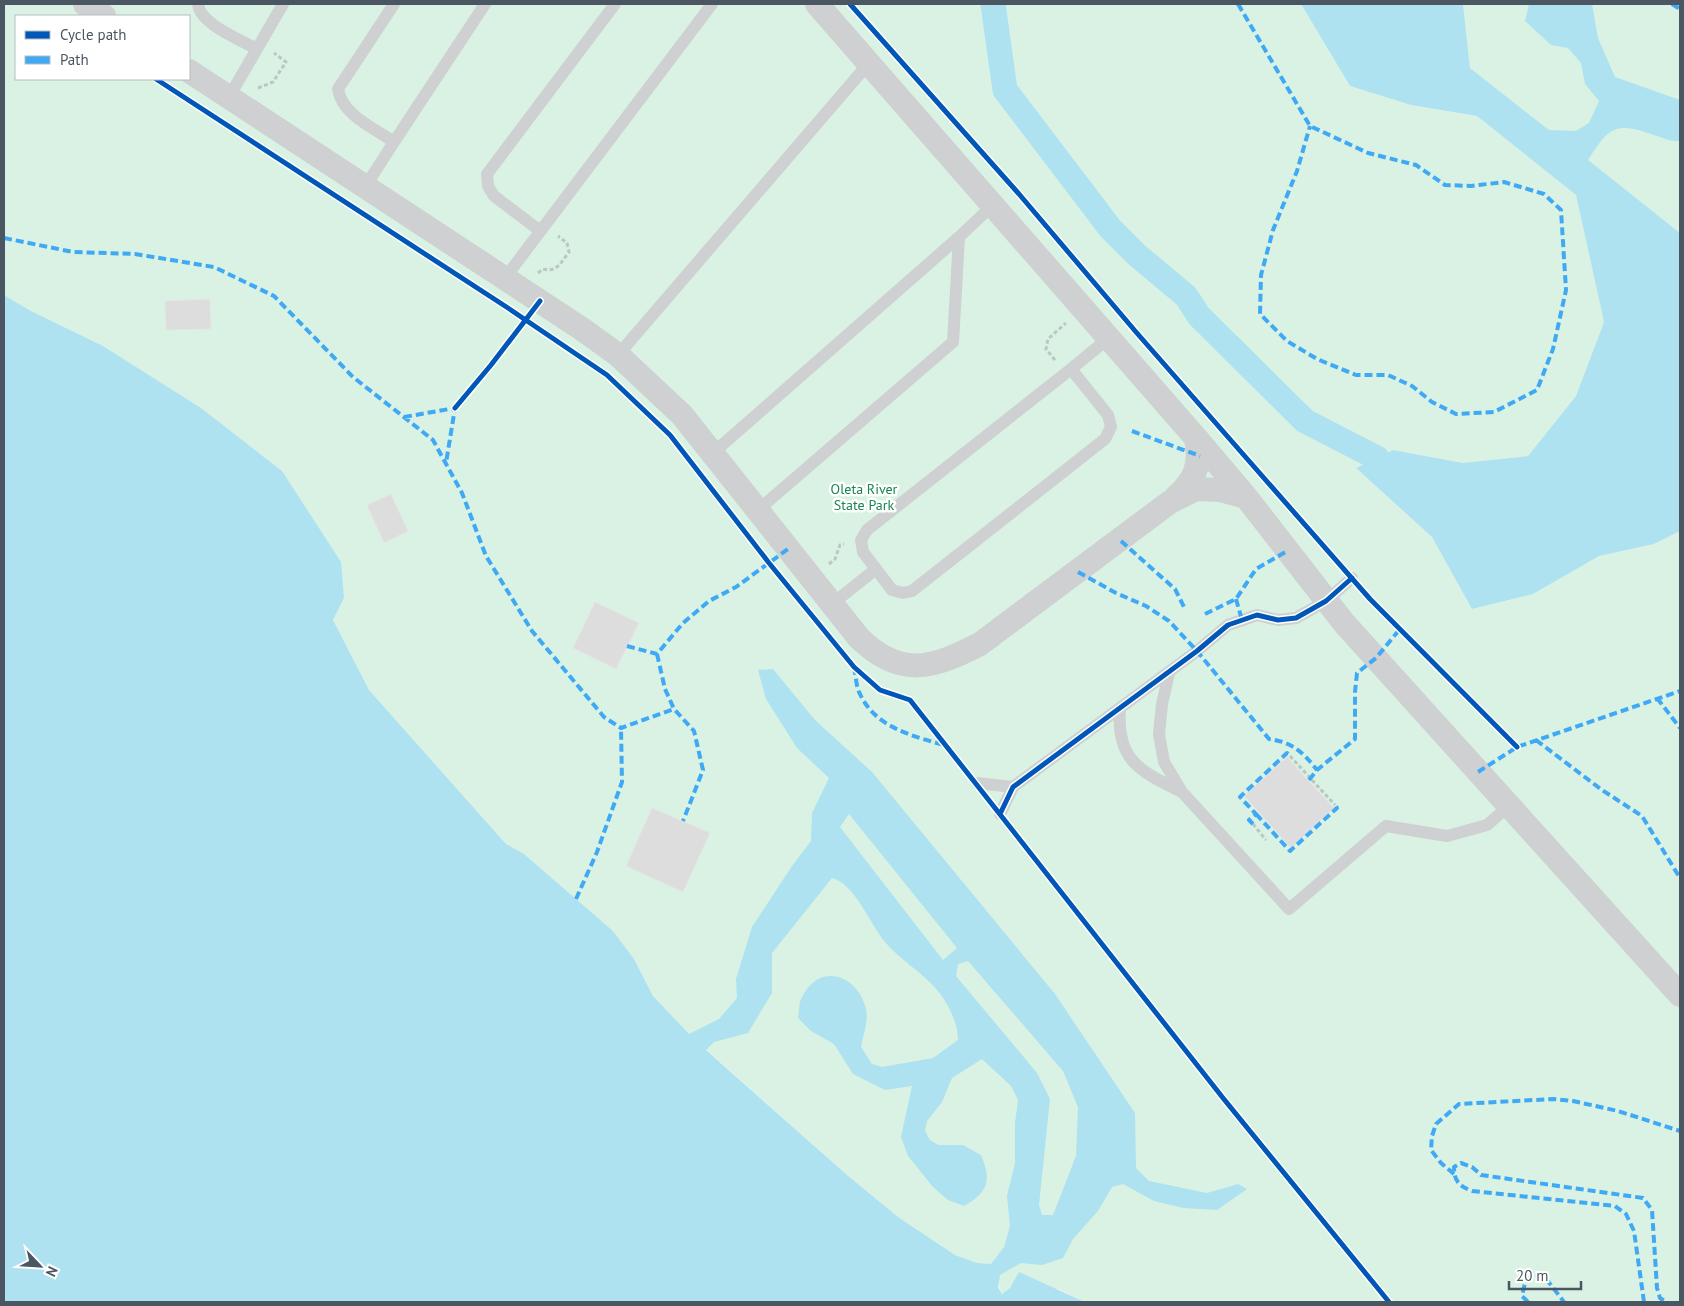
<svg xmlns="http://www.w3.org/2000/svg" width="1684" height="1306" font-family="'PT Sans',sans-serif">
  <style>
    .green { fill: #d9f2e3; fill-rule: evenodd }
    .water { fill: #aee2f0; fill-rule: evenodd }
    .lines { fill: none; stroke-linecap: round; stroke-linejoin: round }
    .canal { stroke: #aee2f0; stroke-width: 25 }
    .building { fill: #ddddde; stroke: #e5e6e7 }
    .path { stroke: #bcc7c4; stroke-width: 3; stroke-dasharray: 4 2.5; stroke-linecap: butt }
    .lane { stroke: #ced0d2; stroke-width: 12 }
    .street { stroke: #ced0d2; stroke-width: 24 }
    .quiet { stroke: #3fa9f5; stroke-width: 4; stroke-dasharray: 8 4; stroke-linecap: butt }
    .cycleway-casing { stroke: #fff; stroke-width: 8 }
    .cycleway { stroke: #0057b8; stroke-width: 5 }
    .labels { text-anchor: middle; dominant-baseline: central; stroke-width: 5; stroke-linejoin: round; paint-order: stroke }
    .park-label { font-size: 14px; fill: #17864f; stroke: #fff }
  </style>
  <rect width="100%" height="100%" fill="#f4f4f4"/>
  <!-- green -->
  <path class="green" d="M4 4H1301L1350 86 1411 105 1477 116 1576 195 1604 322 1576 396 1528 456 1463 463 1393 450 1356 468 1432 537 1472 609 1533 594 1599 556 1654 544 1680 531V1302H1085L1059 1289 1010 1288 1002 1294 991 1264 977 1263 955 1255 898 1217 847 1175 689 1034 653 996 634 959 613 931 524 854 506 844 369 690 333 620 344 598 282 471 201 408 103 346 29 310 4 295ZM16 16H189V79H16Z
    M1463 4H1680V233L1470 68Z"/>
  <!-- water -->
  <path class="water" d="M1301 4H1463L1470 68 1549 130 1576 131 1589 123 1599 101 1585 84 1581 63 1568 48 1551 45 1525 21 1529 4H1592L1598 38 1615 77 1680 100V141C1671 142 1663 138 1654 135 1615 121 1609 127 1588 160L1680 233V531L1654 544 1599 556 1533 594 1472 609 1432 537 1356 468 1393 450 1463 463 1528 456 1576 396 1604 322 1576 195 1477 116 1411 105 1350 86Z
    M4 295 29 310 103 346 201 408 282 471 341 562 344 598 333 620 369 690 506 844 524 854 613 931 634 959 653 996 689 1034 719 1019 737 998 736 979 752 927 792 866 811 841 812 813 829 778 797 748 766 699 758 670 773 669 815 720 872 772 1055 994 1135 1113 1136 1168 1149 1181 1207 1193 1238 1184 1247 1189 1217 1210 1184 1208 1154 1201 1123 1184 1112 1187 1098 1211 1073 1239 1063 1258 1042 1265 1021 1263 1000 1275 998 1287 1002 1294 1010 1288 1019 1272 1085 1302H4ZM849 814 957 948 943 960 840 827ZM832 878C855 884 870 924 885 942 900 960 928 976 941 995 950 1008 958 1024 958 1040L933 1058 882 1067 872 1064 861 1047C863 1036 869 1019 866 1009 857 973 818 962 801 999 799 1004 799 1012 798 1018L811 1031 834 1044 853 1074 885 1090 912 1086 901 1137 908 1156 933 1187 948 1200 964 1206C988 1192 992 1181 981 1155L963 1145H938L930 1140 925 1131 927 1121 942 1102 952 1078 982 1059 1011 1086 1018 1100 1015 1123V1163L1007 1196 1010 1226 1004 1247 991 1264 977 1263 955 1255 898 1217 847 1175 706 1050 714 1042 748 1033 772 993V953ZM968 961 1063 1071 1078 1107 1076 1156 1053 1215H1042L1039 1205 1050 1099 1037 1073 956 976 958 964Z"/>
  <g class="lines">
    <!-- canal -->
    <path class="canal" d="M993 4 1005 90 1110 228 1138 256 1186 296 1199 316 1305 421 1377 458"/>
  </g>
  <!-- building -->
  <path class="building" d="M210 299 211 329 166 330 165 301Z
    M391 494 408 531 384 543 367 505Z
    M595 602 639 623 616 669 573 648Z
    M1287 757 1334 808 1291 848 1244 796Z
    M652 808 710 833 683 892 626 866Z"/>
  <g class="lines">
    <!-- path -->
    <path class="path" d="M258 88 273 82 286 62 274 53
      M538 273 543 269C557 273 561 262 569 252L567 243 558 236
      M1055 360 1046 349 1048 339 1066 323
      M829 564 835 559 840 545 844 544
      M1290 756 1335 805
      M1253 824 1266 840"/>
    <!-- lane -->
    <path class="lane" d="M198 4C200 24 239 39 257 49
      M394 4 338 89C342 115 374 128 394 142L485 4
      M229 97 283 4
      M365 187 394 142
      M539 230 494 196 488 186 487 174 615 4
      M505 278 712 4
      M618 355 869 63
      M1071 369 1108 415 1111 427 1105 439 912 591 903 593 892 590 863 552 861 540 867 530Z
      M1071 369 1110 337
      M713 453 959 237 994 204
      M758 510 953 342 959 237
      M832 604 876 569
      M1169 673 1162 704 1159 734 1164 762 1182 792 1289 909 1386 826 1447 836 1487 825 1509 806
      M1120 708C1116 761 1140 771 1182 792
      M977 783 1013 787
      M1000 814 1013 787 1197 651 1228 625 1257 615 1278 620 1296 618 1326 601 1352 578"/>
    <!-- street -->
    <path class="street" d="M85 4 104 16
      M817 4 1196 438 1246 497 1344 623 1680 995
      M189 71 582 329 618 355 682 415 859 638C901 679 933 668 980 644L1170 502 1196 489 1220 490 1246 497
      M1176 497C1196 479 1201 464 1196 438"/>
    <!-- quiet -->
    <path class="quiet" d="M1238 4 1310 126 1368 153 1416 165 1445 185 1471 186 1504 182 1544 194 1561 210 1566 290 1553 349 1537 390 1494 412 1456 414 1432 402 1412 386 1388 375H1356L1317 359 1287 341 1260 314 1261 275 1273 230 1297 171 1310 126
      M1672 4 1680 9
      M4 238 73 252 135 254 214 267 274 296 353 377 433 440 462 493 486 556 532 631 604 717 621 728 674 709
      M404 417 455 408 446 463
      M1132 431 1200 456
      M1121 541 1175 589 1184 607
      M1078 572 1116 593 1146 606 1169 621 1197 651 1269 739C1292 742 1303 752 1317 770
      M1236 599 1242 620
      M1205 614 1236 599 1256 569 1287 551
      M627 646 657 654 683 623 709 601 736 587 788 549
      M657 654 665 689 674 709 694 731 703 770 683 821
      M854 667C856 676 856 687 860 694 875 727 912 736 944 745
      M1657 698 1680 728
      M1536 740 1602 790 1642 816 1680 878
      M1478 772 1517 747 1680 691
      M1309 780 1317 770 1355 739V692L1357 673 1376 658 1400 629
      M1256 814 1290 851 1337 808 1335 805
      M1253 824 1249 820 1256 814 1240 797 1287 753 1290 756
      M576 899 597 852 622 782 621 728
      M1454 1174 1441 1163 1431 1150 1432 1136 1436 1124 1459 1104 1553 1099 1573 1101 1618 1111 1680 1131
      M1528 1302 1522 1296 1525 1283 1532 1275 1544 1276 1564 1302
      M1644 1302 1634 1231 1626 1214 1615 1206 1472 1191C1459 1186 1454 1181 1454 1167L1461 1163 1472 1167 1481 1175 1643 1198 1652 1210 1657 1288 1660 1298 1666 1302"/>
    <!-- cycleway casing -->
    <g class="cycleway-casing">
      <path id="cycleway" d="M850 4 1019 194 1136 332 1370 599 1517 747
        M156 79 508 308 607 375 670 435 769 563 854 667 880 690 910 700 1223 1098 1389 1302
        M455 408 491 365 540 301
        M1000 814 1013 787 1197 651 1228 625 1257 615 1278 620 1296 618 1326 601 1352 578"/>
    </g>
    <!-- cycleway -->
    <use href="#cycleway" class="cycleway"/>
  </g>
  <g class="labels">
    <!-- park labels -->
    <g class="park-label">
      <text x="864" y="489">Oleta River<tspan x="864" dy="16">State Park</tspan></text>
    </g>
  </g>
  <!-- border -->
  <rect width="1684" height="1306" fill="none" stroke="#4a5661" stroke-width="10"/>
  <!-- legend -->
  <rect x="15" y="15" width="175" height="65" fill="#ffffff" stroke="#b7bbc0"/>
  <rect x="25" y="31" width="25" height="8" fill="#0057b8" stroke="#b7bbc0"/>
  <text x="60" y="40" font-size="15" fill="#4a5661">Cycle path</text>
  <rect x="25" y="56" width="25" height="8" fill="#3fa9f5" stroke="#b7bbc0"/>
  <text x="60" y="65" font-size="15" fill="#4a5661">Path</text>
  <!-- north arrow -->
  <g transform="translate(40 1266) rotate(115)" stroke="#ffffff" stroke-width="4" paint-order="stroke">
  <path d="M0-4L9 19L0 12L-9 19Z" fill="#4a5661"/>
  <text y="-8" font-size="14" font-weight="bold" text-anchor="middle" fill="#4a5661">N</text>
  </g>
  <!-- scale -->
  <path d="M1509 1281v8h72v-8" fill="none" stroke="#4a5661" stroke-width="2.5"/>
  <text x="1516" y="1281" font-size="15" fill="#4a5661" stroke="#ffffff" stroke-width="4" paint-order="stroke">20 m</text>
</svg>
